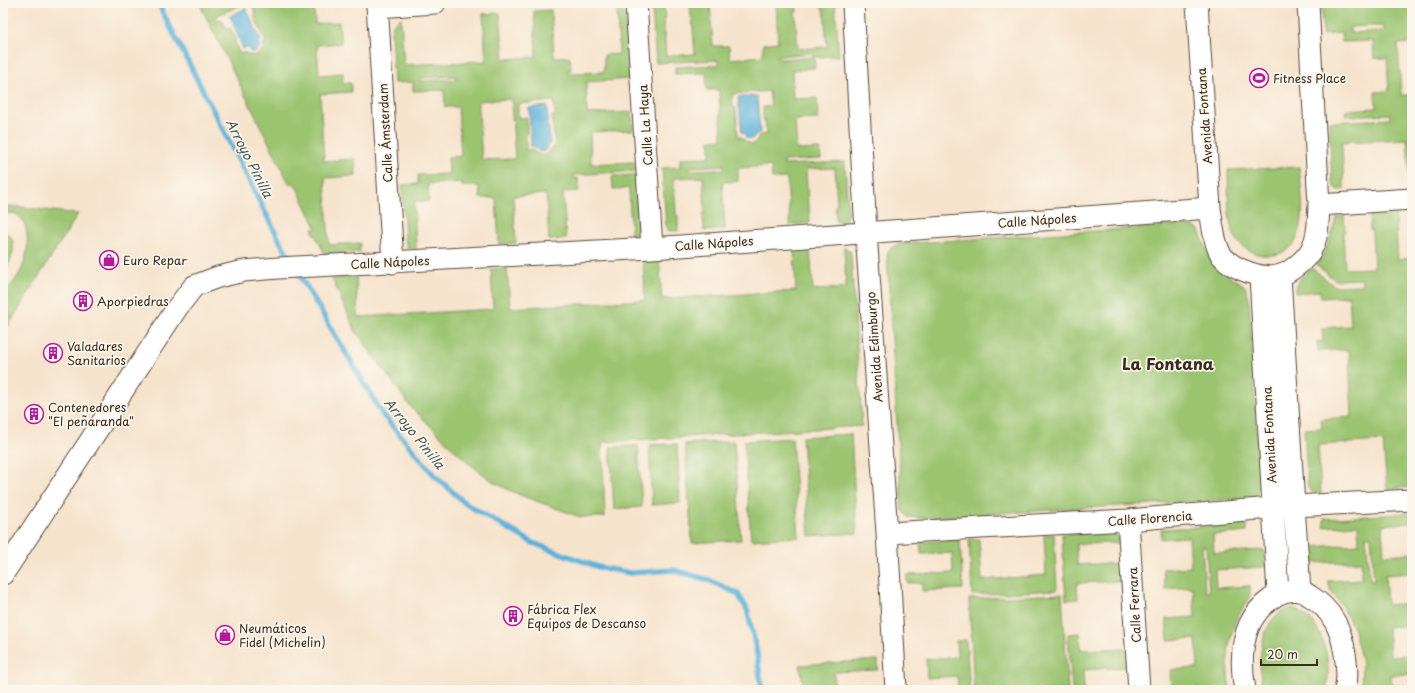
<svg xmlns="http://www.w3.org/2000/svg" width="1415" height="693" font-family="'Playpen Sans',sans-serif">
  <style>
    .green { fill: #9bc471; stroke: #6b7748; fill-rule: evenodd }
    .water { fill: #5cb1d8; stroke: #4c6e7b }
    .lines { fill: none; stroke-linecap: round; stroke-linejoin: round }
    .stream { stroke: #5cb1d8; stroke-width: 5.5 }
    .minor-casing { stroke: #574638; stroke-width: 23 }
    .minor { stroke: #fff; stroke-width: 21 }
    .labels { text-anchor: middle; dominant-baseline: central; stroke-width: 3.5; stroke-linejoin: round; paint-order: stroke }
    .poi-label { font-size: 12px; fill: #3b2a1e; stroke: #fbf7ec; text-anchor: start }
    .street-label { font-size: 12px; fill: #3b2a1e; stroke: #fbf7ec }
    .water-label { font-size: 13px; font-style: italic; fill: #47595f; stroke: #fbf7ec }
    .district-label { font-size: 16px; font-weight: bold; fill: #3b2a1e; stroke: #fbf7ec }
  </style>
  <rect width="100%" height="100%" fill="#fbf7ec"/>
  <filter id="ink" filterUnits="userSpaceOnUse"><feTurbulence type="fractalNoise" baseFrequency=".025" numOctaves="2"/><feDisplacementMap in="SourceGraphic" scale="8" xChannelSelector="R" yChannelSelector="G"/><feConvolveMatrix kernelMatrix="1 2 1 2 8 2 1 2 1" color-interpolation-filters="sRGB"/></filter>
  <filter id="wash" filterUnits="userSpaceOnUse"><feTurbulence type="fractalNoise" baseFrequency=".012" numOctaves="4" result="noise"/><feDisplacementMap in="SourceGraphic" scale="16" xChannelSelector="R" yChannelSelector="G"/><feGaussianBlur stdDeviation="0.9" result="paint"/><feColorMatrix in="noise" values="0 0 0 0 0 0 0 0 0 0 0 0 0 0 0 0 0 1.4 0 .05"/><feComposite in="paint" operator="in"/></filter>
  <g filter="url(#wash)">
    <rect width="100%" height="100%" fill="#f6e3cc"/>
    <!-- green -->
    <path class="green" d="M199 3H247L218 15 216 19 218 21 222 20 227 29 230 28 236 40 234 41 240 54 245 52 246 54C254 57 260 56 264 47L263 44 266 42 254 16 256 14 251 3H314L315 24 339 22 341 43 317 45 319 75 343 73V83H351V92L320 94 324 161 355 159 356 176 325 178 329 245 360 243V252L325 254 312 229H317L294 182 290 185Z
      M660 3H664L665 19H663L666 56 695 54 692 17H691L690 3H710L713 46H729L730 59 763 56V44L778 42 776 3H796L797 12H795L798 49 827 47 824 10 822 9V3H835L839 56 814 57 815 68 792 70 793 99 817 98 818 119 795 120 797 150 820 149 821 159 784 161V165L845 162 848 213 845 220 836 222 835 206 837 205 835 168 806 169 808 207H809L810 223 790 225 787 178 772 179 771 166 738 168V181L722 182 725 229 704 231 703 214H705L703 177 674 178 676 215 678 216V231H669L666 226 662 168 680 167V158L710 157V140L722 139 719 90H707L706 73 675 74V67L718 65V60L656 63 652 10 655 4ZM813 53V57L778 59V56ZM769 91 771 106 763 107V120H765L766 131 768 134 759 135 756 142 752 144 746 142 742 137H738L736 108H733L732 94ZM724 165V169L688 170V167Z
      M1321 3H1332L1333 7 1412 3V43L1398 44 1401 95H1412V186H1410L1407 139 1342 142 1344 189 1338 190 1334 187 1332 182 1329 122 1390 119V114L1346 116V110L1376 108 1375 92 1389 91 1387 58H1374L1373 41 1342 42 1341 33 1323 35ZM1367 26H1383L1385 31 1350 33V27Z
      M617 8H621L626 17 630 79 586 82 587 114 632 112 633 130 590 132 591 164 635 162 636 171 573 175 574 178H578L579 191 563 192 566 239 549 240 546 194 513 196 516 243 499 244 496 198H480L479 186H462V182L428 184 429 201 414 202 416 249 407 247 405 238 402 185 418 184V175L449 174 448 157 461 156 458 107H445L444 90 413 91V82L394 83 391 30 394 23 401 18 404 65 486 61 483 14 500 13 504 59 536 57 534 11 551 10 554 57H570L571 70H568V73L604 72V55L619 54ZM456 76V79L420 81V78ZM511 99 515 159 482 160 478 101ZM554 101 555 115 552 116 555 147 551 148 548 153 542 156 534 152 532 149 525 150 526 146V136L527 135V117L518 118V104Z
      M1299 167C1302 199 1314 260 1262 255 1252 254 1239 246 1235 237 1226 219 1229 191 1228 170Z
      M636 175 639 225V230L636 234 631 235 629 188 613 189 612 176Z
      M3 205 78 214 3 334V294C13 284 21 274 25 260 30 244 29 204 3 215Z
      M1395 212 1398 259 1412 258V437H1409L1412 487 1387 489 1383 441 1318 445 1321 494C1315 494 1311 492 1308 488L1304 429 1322 428 1321 419 1352 417 1349 350 1318 351 1317 342 1323 341 1322 328 1351 326 1349 296 1321 298 1320 291 1295 293C1295 280 1303 276 1312 268L1334 286 1362 285V279L1335 280 1316 265C1322 256 1328 247 1331 236 1333 230 1334 223 1337 217L1344 216 1345 231 1343 232 1345 269 1374 268 1372 231 1370 230 1369 214Z
      M1184 225 1192 226 1199 230 1208 253 1215 263 1226 274 1245 286 1249 298 1260 484C1259 491 1257 496 1249 498L921 518 908 517 902 509 887 254 889 250 893 247 899 244Z
      M6 232C20 242 11 262 3 273V235Z
      M844 247 850 251 851 255 862 426 602 442 605 517H580L520 495 495 483 467 462 410 406 356 332 332 279 356 276 358 317 493 309 491 269 507 268 510 308 645 300 643 259 659 258 662 299 796 291 794 250 810 249 813 290 846 288Z
      M851 434 857 533 809 536 802 437Z
      M792 438 799 537 751 540 744 441Z
      M734 441 741 540 692 543 685 444Z
      M677 444 680 503 652 505 649 445Z
      M638 446 642 507 614 509 610 447Z
      M1410 513V523L1382 525 1384 555 1412 553V573L1385 575 1387 605 1412 603V625L1388 627 1390 656 1412 655V674L1391 675 1392 690H1361L1362 663 1354 630 1341 604 1331 592 1328 581 1362 579 1361 561 1311 563 1310 547 1359 544 1358 525 1324 527V519ZM1366 536H1371L1374 581H1370Z
      M1247 524V532L1213 535 1214 553 1264 550 1265 567 1215 570 1216 588 1250 586C1250 590 1250 595 1249 599 1245 606 1239 612 1236 620 1227 643 1226 666 1230 690H1200L1199 687 1171 689 1170 670 1198 668 1196 639 1168 640 1166 619 1195 617 1193 587 1165 589 1163 569 1191 567 1189 537 1161 539V529ZM1202 546H1206L1209 592H1205Z
      M1110 531C1116 533 1119 536 1119 543L1076 544 1077 565 1120 563 1121 581 1077 583 1078 599 1066 600 1062 534Z
      M1054 534 1057 590 972 595 969 539H979L982 580 1046 575 1044 535Z
      M960 540 963 589 922 591V583H907V575L953 573 952 553 921 554 920 542Z
      M1062 594 1068 690H974L969 599Z
      M1291 608C1295 610 1301 612 1305 615 1325 630 1332 667 1326 690H1263C1257 668 1259 628 1279 613 1282 611 1287 610 1291 608Z
      M1080 633 1081 650 1126 648 1127 667 1083 670 1084 690H1072L1068 634Z
      M966 640 970 690H958L957 676 927 678 926 659 957 657 956 641Z
      M878 660V670L834 672 835 690H804L800 665Z"/>
    <!-- water -->
    <path class="water" d="M246 8 261 41 259 43C260 47 259 49 256 52H251L246 47 243 49 230 16Z
      M757 96 760 132 756 134 752 139 746 138 745 133H742L738 97Z
      M547 106 550 144H548L546 150 541 152 536 149 535 146H531L529 108Z"/>
    <g class="lines">
      <!-- stream -->
      <path class="stream" d="M158 3 281 243 293 263
        M297 271 383 415 435 476 466 504 533 543 598 567 630 573 673 570 709 580 738 594 747 609 756 648 762 690"/>
    </g>
  </g>
  <g filter="url(#ink)">
    <g class="lines">
      <!-- minor casing -->
      <g class="minor-casing">
        <path id="minor" d="M377 3 393 263
          M636 3 652 248
          M853 3 866 232 887 533 896 690
          M1197 3 1210 208C1212 222 1214 245 1222 256 1233 269 1264 281 1281 275 1291 272 1306 259 1311 250 1319 236 1318 220 1319 205L1308 3
          M377 7 435 3
          M1319 205 1412 199
          M1260 276 1278 594
          M1280 276 1294 506 1300 591
          M1128 520 1139 690
          M887 533 1128 520 1294 506 1412 500
          M3 574 177 308 194 286 218 277 244 271 278 268 652 248 1210 208
          M1245 690C1239 656 1241 620 1271 599 1279 593 1289 589 1299 591 1303 591 1307 594 1310 596 1320 602 1329 611 1335 622 1344 638 1350 672 1345 690"/>
      </g>
      <!-- minor -->
      <use href="#minor" class="minor"/>
    </g>
  </g>
  <!-- icons -->
  <defs>
    <g id="stadium-ring" transform="scale(1)"><circle r="9.5" fill="#fbf7ec" stroke="#b5179e" stroke-width="1.5"/><path d="M0-5a6.5 5 0 1 0 0 10a6.5 5 0 1 0 0-10ZM-3.5-1.8h7v3.6h-7Z" fill="#b5179e"/></g>
    <g id="shop-ring" transform="scale(1)"><circle r="9.5" fill="#fbf7ec" stroke="#b5179e" stroke-width="1.5"/><path d="M-5-2.5h2.3a2.7 3.5 0 0 1 5.4 0H5L5.5 6h-11ZM-1.5-2.5h3a1.5 2.3 0 0 0-3 0Z" fill="#b5179e"/></g>
    <g id="building-ring" transform="scale(1)"><circle r="9.5" fill="#fbf7ec" stroke="#b5179e" stroke-width="1.5"/><path d="M-4-6H4V6H1V3H-1V6H-4ZM-2.5-4.3h1.7v1.8h-1.7ZM.8-4.3h1.7v1.8H.8ZM-2.5-1h1.7V.8h-1.7ZM.8-1h1.7V.8H.8Z" fill="#b5179e"/></g>
  </defs>
  <g fill-rule="evenodd">
    <use href="#stadium-ring" x="1259" y="78"/>
    <use href="#shop-ring" x="109" y="260"/>
    <use href="#building-ring" x="83" y="301"/>
    <use href="#building-ring" x="53" y="353"/>
    <use href="#building-ring" x="34" y="414"/>
    <use href="#building-ring" x="513" y="616"/>
    <use href="#shop-ring" x="225" y="635"/>
  </g>
  <g class="labels">
    <!-- poi labels -->
    <g class="poi-label">
      <text x="1273" y="78">Fitness Place</text>
      <text x="123" y="260">Euro Repar</text>
      <text x="97" y="301">Aporpiedras</text>
      <text x="67" y="346">Valadares<tspan x="67" dy="14">Sanitarios</tspan></text>
      <text x="48" y="407">Contenedores<tspan x="48" dy="14">"El peñaranda"</tspan></text>
      <text x="527" y="609">Fábrica Flex<tspan x="527" dy="14">Equipos de Descanso</tspan></text>
      <text x="239" y="628">Neumáticos<tspan x="239" dy="14">Fidel (Michelin)</tspan></text>
    </g>
    <!-- street labels -->
    <g class="street-label">
      <text transform="translate(1204 116) rotate(-94)">Avenida Fontana</text>
      <text transform="translate(645 125) rotate(-94)">Calle La Haya</text>
      <text transform="translate(385 133) rotate(-93)">Calle Ámsterdam</text>
      <text transform="translate(1037 220) rotate(-4)">Calle Nápoles</text>
      <text transform="translate(714 243) rotate(-4)">Calle Nápoles</text>
      <text transform="translate(390 262) rotate(-3)">Calle Nápoles</text>
      <text transform="translate(874 347) rotate(-94)">Avenida Edimburgo</text>
      <text transform="translate(1269 435) rotate(-93)">Avenida Fontana</text>
      <text transform="translate(1150 518) rotate(-4)">Calle Florencia</text>
      <text transform="translate(1134 605) rotate(-93)">Calle Ferrara</text>
    </g>
    <!-- water labels -->
    <g class="water-label">
      <text transform="translate(250 158) rotate(63)">Arroyo Pinilla</text>
      <text transform="translate(415 433) rotate(51)">Arroyo Pinilla</text>
    </g>
    <!-- district labels -->
    <g class="district-label">
      <text x="1168" y="363">La Fontana</text>
    </g>
  </g>
  <!-- margin -->
  <rect width="1415" height="693" fill="none" stroke="#fbf7ec" stroke-width="16"/>
  <!-- scale -->
  <path d="M1261 659v6h56v-6" fill="none" stroke="#3b2a1e" stroke-width="2"/>
  <text x="1267" y="659" font-size="12" fill="#3b2a1e" stroke="#fbf7ec" stroke-width="3" paint-order="stroke">20 m</text>
</svg>
